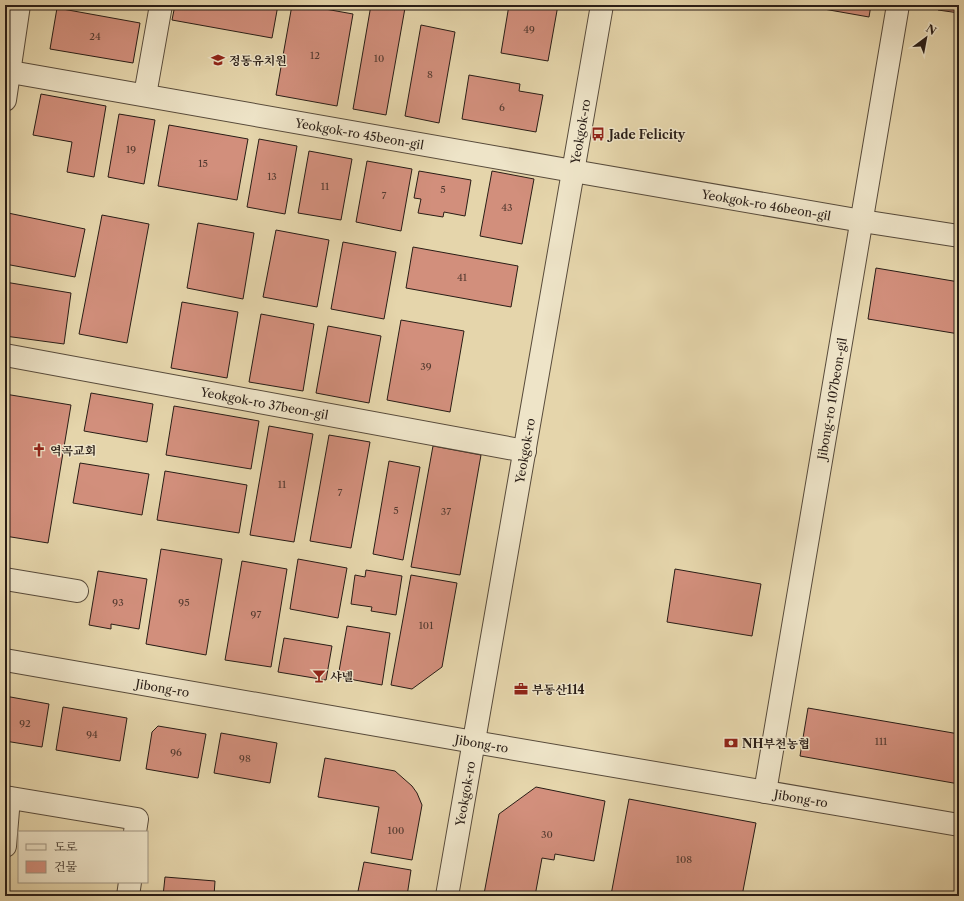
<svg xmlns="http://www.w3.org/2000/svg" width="964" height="901" font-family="'Libre Caslon Text','Noto Serif KR',serif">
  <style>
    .building { fill: #d28f7c; stroke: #291d16 }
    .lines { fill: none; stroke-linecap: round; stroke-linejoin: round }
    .minor-casing { stroke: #584b3b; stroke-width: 24 }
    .minor { stroke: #eee4c8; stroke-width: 22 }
    .labels { text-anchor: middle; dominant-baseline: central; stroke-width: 3; stroke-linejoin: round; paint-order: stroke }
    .number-label { font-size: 10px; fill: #533a30 }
    .poi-label { font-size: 12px; font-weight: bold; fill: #291d16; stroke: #eee4c8; text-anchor: start }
    .street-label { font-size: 12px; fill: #291d16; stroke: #eee4c8 }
  </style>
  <rect width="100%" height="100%" fill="#e5d5ab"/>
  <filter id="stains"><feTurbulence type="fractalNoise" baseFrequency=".005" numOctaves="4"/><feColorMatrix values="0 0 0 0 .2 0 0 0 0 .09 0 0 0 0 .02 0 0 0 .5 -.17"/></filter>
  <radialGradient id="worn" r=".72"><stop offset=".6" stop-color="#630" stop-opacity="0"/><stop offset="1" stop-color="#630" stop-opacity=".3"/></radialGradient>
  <!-- building -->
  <path class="building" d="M175 5H278L272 38 172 20Z
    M292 5H303L353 14 337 106 276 95Z
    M371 5H389L405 8 386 115 353 109Z
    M509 5H558L548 61 501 53Z
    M801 5H871L869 17Z
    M939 5H959V13L938 10Z
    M57 8 140 23 133 63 50 49Z
    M421 25 455 32 439 123 405 116Z
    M469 75 520 84 519 91 543 95 536 132 462 119Z
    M41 94 106 106 94 177 67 172 72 142 33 135Z
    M119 114 155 120 144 184 108 177Z
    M169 125 248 139 237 200 158 186Z
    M259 139 297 146 285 214 247 207Z
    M309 151 352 159 341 220 298 213Z
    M367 161 412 169 401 231 356 222Z
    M419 171 471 180 465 216 444 212 443 217 418 213 421 199 414 198Z
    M492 171 534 179 522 244 480 236Z
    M8 213 85 229 75 277 5 264V227Z
    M102 215 149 224 127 343 79 334Z
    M198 223 254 233 243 299 187 288Z
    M276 230 329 240 317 307 263 297Z
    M343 242 396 252 384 319 331 309Z
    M413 247 518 266 511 307 406 288Z
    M876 268 959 282V334L868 319Z
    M5 282 71 293 64 344 5 336Z
    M182 302 238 312 227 378 171 368Z
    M261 314 314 324 303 391 249 382Z
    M401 320 464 331 450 412 387 400Z
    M328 326 381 336 369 403 316 393Z
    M91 393 153 404 147 442 84 431Z
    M5 394 71 405 48 543 5 536Z
    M174 406 259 421 251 469 166 455Z
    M269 426 313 434 294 542 250 535Z
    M329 435 370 442 351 548 310 541Z
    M433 446 481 455 460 575 411 567Z
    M389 461 420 467 403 560 373 554Z
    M80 463 149 474 142 515 73 503Z
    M165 471 247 485 239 533 157 520Z
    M161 549 222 559 206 655 146 644Z
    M298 559 347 568 338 618 290 609Z
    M242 561 287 569 271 667 225 660Z
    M675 569 761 584 752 636 667 622Z
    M366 570 402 576 396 615 371 611 372 607 351 604 355 575 365 577Z
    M98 571 147 579 139 629 111 624V629L89 625Z
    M411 575 457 583 442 667 412 689 391 685Z
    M347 626 390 633 382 685 338 677Z
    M284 638 332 646 326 680 278 672Z
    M5 696 49 704 42 747 5 741Z
    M63 707 127 718 120 761 56 750Z
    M808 708 959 734V784L800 756Z
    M158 726 206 734 198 778 146 769 152 732Z
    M221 733 277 743 270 783 214 773Z
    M325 758 395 771 412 786 417 793 422 805 412 860 371 853 379 807 318 797Z
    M536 787 605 801 594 861 555 854 554 860 542 858 535 896H497L484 894 499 814Z
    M629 799 756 823 742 896H618L611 895Z
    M364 862 411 870 407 896H357Z
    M165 877 215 881 214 896H163Z"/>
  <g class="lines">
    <!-- minor casing -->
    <g class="minor-casing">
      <g id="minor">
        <path id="s1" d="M5 71 573 171 862 221 959 236"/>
        <path d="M145 95 161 5"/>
        <path d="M5 100 19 5"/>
        <path id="s2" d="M5 355 525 451"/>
        <path d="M5 579 77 591"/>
        <path id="s3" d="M5 660 474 742 959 825"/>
        <path id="s4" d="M765 792 898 5"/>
        <path d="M5 797 137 819 135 832"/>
        <path d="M5 846 9 798"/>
        <path d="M128 896 130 882"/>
        <path id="s5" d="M447 896 602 5"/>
      </g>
    </g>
    <!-- minor -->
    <use href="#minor" class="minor"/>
  </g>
  <!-- icons -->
  <defs>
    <g id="school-bare" transform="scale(1.08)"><path d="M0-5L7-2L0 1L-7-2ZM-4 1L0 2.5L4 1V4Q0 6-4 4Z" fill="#8f2418" stroke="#eee4c8" stroke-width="2.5" paint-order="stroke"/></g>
    <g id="bus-bare" transform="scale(1.08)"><path d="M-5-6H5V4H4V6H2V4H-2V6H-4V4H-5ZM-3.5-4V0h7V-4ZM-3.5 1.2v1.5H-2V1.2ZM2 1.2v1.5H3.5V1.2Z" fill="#8f2418" stroke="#eee4c8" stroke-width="2.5" paint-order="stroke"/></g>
    <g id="church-bare" transform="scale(1.08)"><path d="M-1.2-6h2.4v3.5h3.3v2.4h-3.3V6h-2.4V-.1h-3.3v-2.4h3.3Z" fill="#8f2418" stroke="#eee4c8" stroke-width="2.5" paint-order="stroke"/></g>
    <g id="bar-bare" transform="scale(1.08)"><path d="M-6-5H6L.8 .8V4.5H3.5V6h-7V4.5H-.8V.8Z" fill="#8f2418" stroke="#eee4c8" stroke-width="2.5" paint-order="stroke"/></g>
    <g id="office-bare" transform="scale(1.08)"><path d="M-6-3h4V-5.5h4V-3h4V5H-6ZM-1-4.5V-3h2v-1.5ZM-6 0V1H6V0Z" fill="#8f2418" stroke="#eee4c8" stroke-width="2.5" paint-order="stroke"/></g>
    <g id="bank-bare" transform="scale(1.08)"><path d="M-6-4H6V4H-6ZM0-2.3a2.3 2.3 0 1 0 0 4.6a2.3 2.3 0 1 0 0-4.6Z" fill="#8f2418" stroke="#eee4c8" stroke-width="2.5" paint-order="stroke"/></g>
  </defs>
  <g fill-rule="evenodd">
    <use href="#school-bare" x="218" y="60"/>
    <use href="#bus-bare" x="598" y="134"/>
    <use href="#church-bare" x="39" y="450"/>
    <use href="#bar-bare" x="319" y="676"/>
    <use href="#office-bare" x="521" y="689"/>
    <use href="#bank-bare" x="731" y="743"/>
  </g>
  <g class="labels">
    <!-- number labels -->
    <g class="number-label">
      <text x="529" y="29">49</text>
      <text x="95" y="36">24</text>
      <text x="315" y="55">12</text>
      <text x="379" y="58">10</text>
      <text x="430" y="74">8</text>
      <text x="502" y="107">6</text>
      <text x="131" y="149">19</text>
      <text x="203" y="163">15</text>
      <text x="272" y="176">13</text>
      <text x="325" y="186">11</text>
      <text x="443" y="189">5</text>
      <text x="384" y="195">7</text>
      <text x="507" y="207">43</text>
      <text x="462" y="277">41</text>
      <text x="426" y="366">39</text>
      <text x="282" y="484">11</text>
      <text x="340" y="492">7</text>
      <text x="396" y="510">5</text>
      <text x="446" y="511">37</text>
      <text x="118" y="602">93</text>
      <text x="184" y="602">95</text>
      <text x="256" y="614">97</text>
      <text x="426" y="625">101</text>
      <text x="25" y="723">92</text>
      <text x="92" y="734">94</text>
      <text x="881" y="741">111</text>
      <text x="176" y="752">96</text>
      <text x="245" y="758">98</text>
      <text x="396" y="830">100</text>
      <text x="547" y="834">30</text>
      <text x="684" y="859">108</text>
    </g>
    <!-- poi labels -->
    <g class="poi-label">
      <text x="229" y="60">정동유치원</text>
      <text x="609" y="134">Jade Felicity</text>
      <text x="50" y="450">역곡교회</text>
      <text x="330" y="676">샤넬</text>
      <text x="532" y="689">부동산114</text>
      <text x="742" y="743">NH부천농협</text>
    </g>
    <!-- street labels -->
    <g class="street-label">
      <text stroke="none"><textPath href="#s5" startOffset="776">Yeokgok-ro</textPath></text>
      <text stroke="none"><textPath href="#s1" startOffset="360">Yeokgok-ro 45beon-gil</textPath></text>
      <text stroke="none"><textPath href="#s1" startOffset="773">Yeokgok-ro 46beon-gil</textPath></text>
      <text stroke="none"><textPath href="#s4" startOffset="399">Jibong-ro 107beon-gil</textPath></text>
      <text stroke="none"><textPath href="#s2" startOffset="264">Yeokgok-ro 37beon-gil</textPath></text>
      <text stroke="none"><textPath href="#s5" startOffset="452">Yeokgok-ro</textPath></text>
      <text stroke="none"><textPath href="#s3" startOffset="160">Jibong-ro</textPath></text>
      <text stroke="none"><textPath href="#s3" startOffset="484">Jibong-ro</textPath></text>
      <text stroke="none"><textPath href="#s5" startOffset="104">Yeokgok-ro</textPath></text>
      <text stroke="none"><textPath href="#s3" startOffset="808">Jibong-ro</textPath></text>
    </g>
  </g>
  <!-- margin -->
  <rect width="964" height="901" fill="none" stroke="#e5d5ab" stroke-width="20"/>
  <rect x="6" y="6" width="952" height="889" fill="none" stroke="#291d16" stroke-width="2"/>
  <rect x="10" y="10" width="944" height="881" fill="none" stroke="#291d16"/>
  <!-- legend -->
  <rect x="18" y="831" width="130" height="52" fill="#eee4c8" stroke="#9f9481"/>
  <rect x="26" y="844" width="20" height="6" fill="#eee4c8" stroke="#9f9481"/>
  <text x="54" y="851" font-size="12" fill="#291d16">도로</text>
  <rect x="26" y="861" width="20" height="12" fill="#d28f7c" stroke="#9f9481"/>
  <text x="54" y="871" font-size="12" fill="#291d16">건물</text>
  <!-- north arrow -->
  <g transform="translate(926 38) rotate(32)" stroke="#eee4c8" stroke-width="3" paint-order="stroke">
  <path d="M0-3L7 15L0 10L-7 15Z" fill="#291d16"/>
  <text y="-6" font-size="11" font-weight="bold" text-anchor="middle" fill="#291d16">N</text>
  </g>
  <rect width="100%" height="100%" filter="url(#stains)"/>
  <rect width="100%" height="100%" fill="url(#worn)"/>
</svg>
